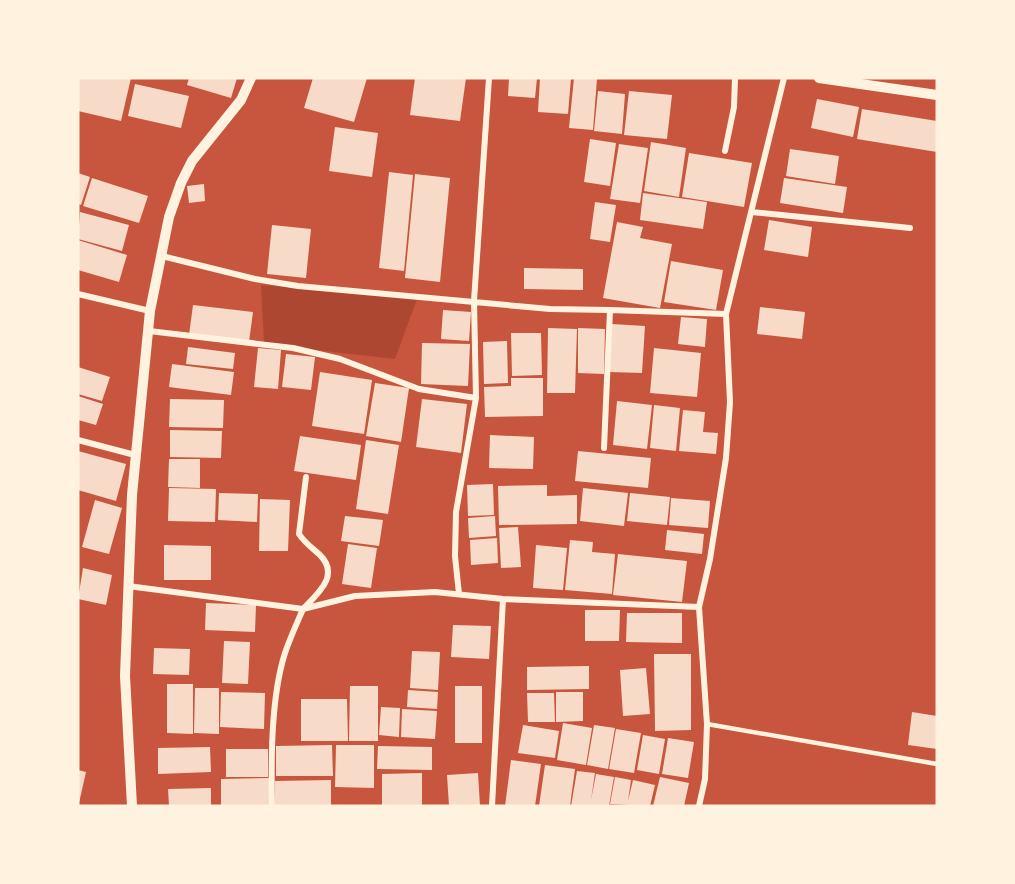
<svg xmlns="http://www.w3.org/2000/svg" width="1015" height="884" font-family="Lato,sans-serif">
  <style>
    .green { fill: #ae4732 }
    .building { fill: #f7dbc8 }
    .lines { fill: none; stroke-linecap: round; stroke-linejoin: round }
    .service { stroke: #fff3e0; stroke-width: 4.5 }
    .minor { stroke: #fff3e0; stroke-width: 6 }
    .tertiary { stroke: #fff3e0; stroke-width: 10 }
  </style>
  <rect width="100%" height="100%" fill="#c8553d"/>
  <!-- green -->
  <path class="green" d="M261 285 417 299 395 359 264 344Z"/>
  <!-- building -->
  <path class="building" d="M78 78H131L121 121 78 111Z
    M189 78H237L231 98 187 85Z
    M313 78H367L354 122 304 108Z
    M415 78H466L460 121 410 115Z
    M509 78H537L535 98 508 96Z
    M540 78H571L568 114 538 112Z
    M574 78 597 79 593 130 569 128Z
    M135 84 189 96 181 128 128 116Z
    M598 91 625 94 622 134 594 131Z
    M629 91 672 95 667 139 624 135Z
    M817 99 859 107 853 137 811 128Z
    M862 109 937 121V152L857 139Z
    M335 127 378 133 372 177 329 171Z
    M590 139 616 143 610 186 584 182Z
    M651 142 686 148 679 197 644 191Z
    M619 144 648 148 640 203 610 199Z
    M790 149 839 156 835 184 786 176Z
    M689 153 752 163 744 207 682 197Z
    M389 172 413 175 404 271 379 268Z
    M78 173 90 177 81 205 78 204Z
    M415 174 450 178 440 282 405 278Z
    M92 178 148 196 139 223 83 206Z
    M784 178 847 187 843 213 780 203Z
    M204 184 205 201 189 203 187 186Z
    M643 193 707 202 703 229 640 220Z
    M595 202 616 205 610 242 590 239Z
    M80 212 129 225 122 251 78 239Z
    M769 220 812 227 808 257 764 250Z
    M617 222 643 227 640 238 672 244 660 308 603 298Z
    M272 225 311 229 306 278 267 274Z
    M78 240 127 255 119 282 78 270Z
    M671 261 723 270 716 310 664 302Z
    M524 268 583 269V290L524 289Z
    M193 305 253 312 249 342 189 335Z
    M760 307 805 312 802 339 757 334Z
    M443 310 471 312 469 341 441 339Z
    M681 317 707 319 705 347 678 344Z
    M612 324 645 326 642 373 609 372Z
    M548 328 577 329 575 393H547Z
    M578 328 605 329 604 374 578 373Z
    M511 333H541L542 375 512 376Z
    M507 341 508 383 484 384 483 342Z
    M422 343 470 344 468 386 421 384Z
    M188 347 235 353 233 369 186 364Z
    M258 348 281 350 278 389 254 387Z
    M654 348 701 353 697 397 650 393Z
    M286 354 315 357 311 390 282 387Z
    M172 364 234 372 231 395 169 387Z
    M78 367 110 377 102 401 78 394Z
    M320 372 372 380 364 434 312 426Z
    M511 378H543V416L485 417 484 387 511 386Z
    M375 383 409 388 401 442 366 436Z
    M78 396 103 404 96 425 78 420Z
    M170 399 224 400 223 428 169 427Z
    M422 399 467 404 461 453 416 447Z
    M617 401 652 405 647 449 613 445Z
    M654 405 680 408 676 451 650 448Z
    M683 410 705 412 703 432 718 433 716 454 679 451Z
    M170 430 222 431 221 458 170 457Z
    M490 435 534 437 533 469 489 468Z
    M300 436 361 445 356 480 294 471Z
    M366 440 399 445 388 514 356 509Z
    M78 451 126 464 116 501 78 490Z
    M578 451 651 458 648 488 575 481Z
    M169 459H200V488L168 487Z
    M493 484 494 515 468 516 467 485Z
    M547 485V496L577 495V524L499 525 498 486Z
    M169 488 216 489 215 522 168 521Z
    M583 488 628 493 624 526 580 521Z
    M219 493 258 494 257 522 218 520Z
    M630 493 670 497 667 525 627 521Z
    M671 498 710 501 708 528 669 525Z
    M260 499 290 500 288 551H259Z
    M95 500 122 508 109 554 82 547Z
    M345 516 383 520 379 546 341 541Z
    M495 516 496 536 469 538 468 518Z
    M518 527 521 567 501 568 499 528Z
    M667 530 704 534 702 554 665 550Z
    M497 538 498 563 471 565 470 540Z
    M570 540 593 542 592 552 615 554 612 594 565 590Z
    M348 544 377 548 371 588 342 584Z
    M164 545 211 546V580H164Z
    M536 545 567 548 563 590 533 588Z
    M618 554 687 561 682 602 613 595Z
    M83 568 112 575 106 605 78 599Z
    M206 603 256 605 255 632 205 630Z
    M585 610H620L619 641H585Z
    M627 613H682V643L626 642Z
    M453 625 491 626 489 659 451 657Z
    M224 641 250 642 248 684 222 683Z
    M154 648 190 649 189 675 153 674Z
    M412 651 440 652 438 690 410 688Z
    M654 654H691V730L655 731Z
    M589 666V689L527 690V667Z
    M646 668 650 714 623 716 620 670Z
    M167 684H193V734L167 733Z
    M350 686H378V741H349Z
    M455 686H482V743H455Z
    M195 688H219V734L194 733Z
    M408 690 438 692 437 709 407 707Z
    M221 692 265 693 264 729 220 727Z
    M556 692H583V721L556 722Z
    M527 693H554L555 722H528Z
    M301 699H347L348 741H301Z
    M381 707 400 708 399 737 379 735Z
    M402 709 437 711 435 739 401 737Z
    M912 712 937 716V749L908 745Z
    M563 723 592 728 586 765 557 760Z
    M523 725 559 731 555 758 518 753Z
    M594 725 615 728 608 769 587 765Z
    M616 729 641 733 634 773 609 769Z
    M643 735 665 739 659 774 637 770Z
    M668 738 694 742 688 778 662 774Z
    M332 745 333 776H276V746Z
    M336 745H374V788L335 787Z
    M378 746 432 747V770L377 769Z
    M210 747 211 772 158 774V748Z
    M226 749H268V777H226Z
    M511 760 541 764 535 806H505Z
    M545 765 575 769 570 806H539Z
    M78 770 86 772 79 803H78Z
    M577 771 595 773 591 800 596 774 614 777 609 806H571Z
    M422 773V806H382V774Z
    M478 773 480 806H449L447 775Z
    M615 777 631 780 628 801 633 780 655 785 650 806 610 804Z
    M660 777 689 783 684 806H653Z
    M269 778V806H221V779Z
    M331 780V806H275V781Z
    M211 788V806H169L168 789Z"/>
  <g class="lines">
    <!-- service -->
    <path class="service" d="M707 724 937 764"/>
    <!-- minor -->
    <path class="minor" d="M725 151 734 107 735 78
      M752 212 910 228
      M162 256 255 279 298 286 550 309 610 310 604 448
      M78 294 150 311
      M610 310 726 314
      M149 331 293 348 340 359 419 389 476 398
      M78 440 135 455
      M128 586 303 609C318 593 341 575 319 554 312 548 304 542 299 534L306 477
      M459 594 455 556 456 512 476 398 474 301 489 78
      M272 806C271 759 271 697 285 653 290 638 297 623 303 609L355 596 435 592 503 599 699 607
      M492 806 503 599
      M699 806 705 779 707 724 699 607 710 559 726 458 730 402 726 314 784 78"/>
    <!-- tertiary -->
    <path class="tertiary" d="M819 78 937 95
      M132 806 125 676 132 495 150 311 169 217 181 183 192 161 241 100 251 78"/>
  </g>
  <!-- border -->
  <rect width="1015" height="884" fill="none" stroke="#fff3e0" stroke-width="159"/>
</svg>
